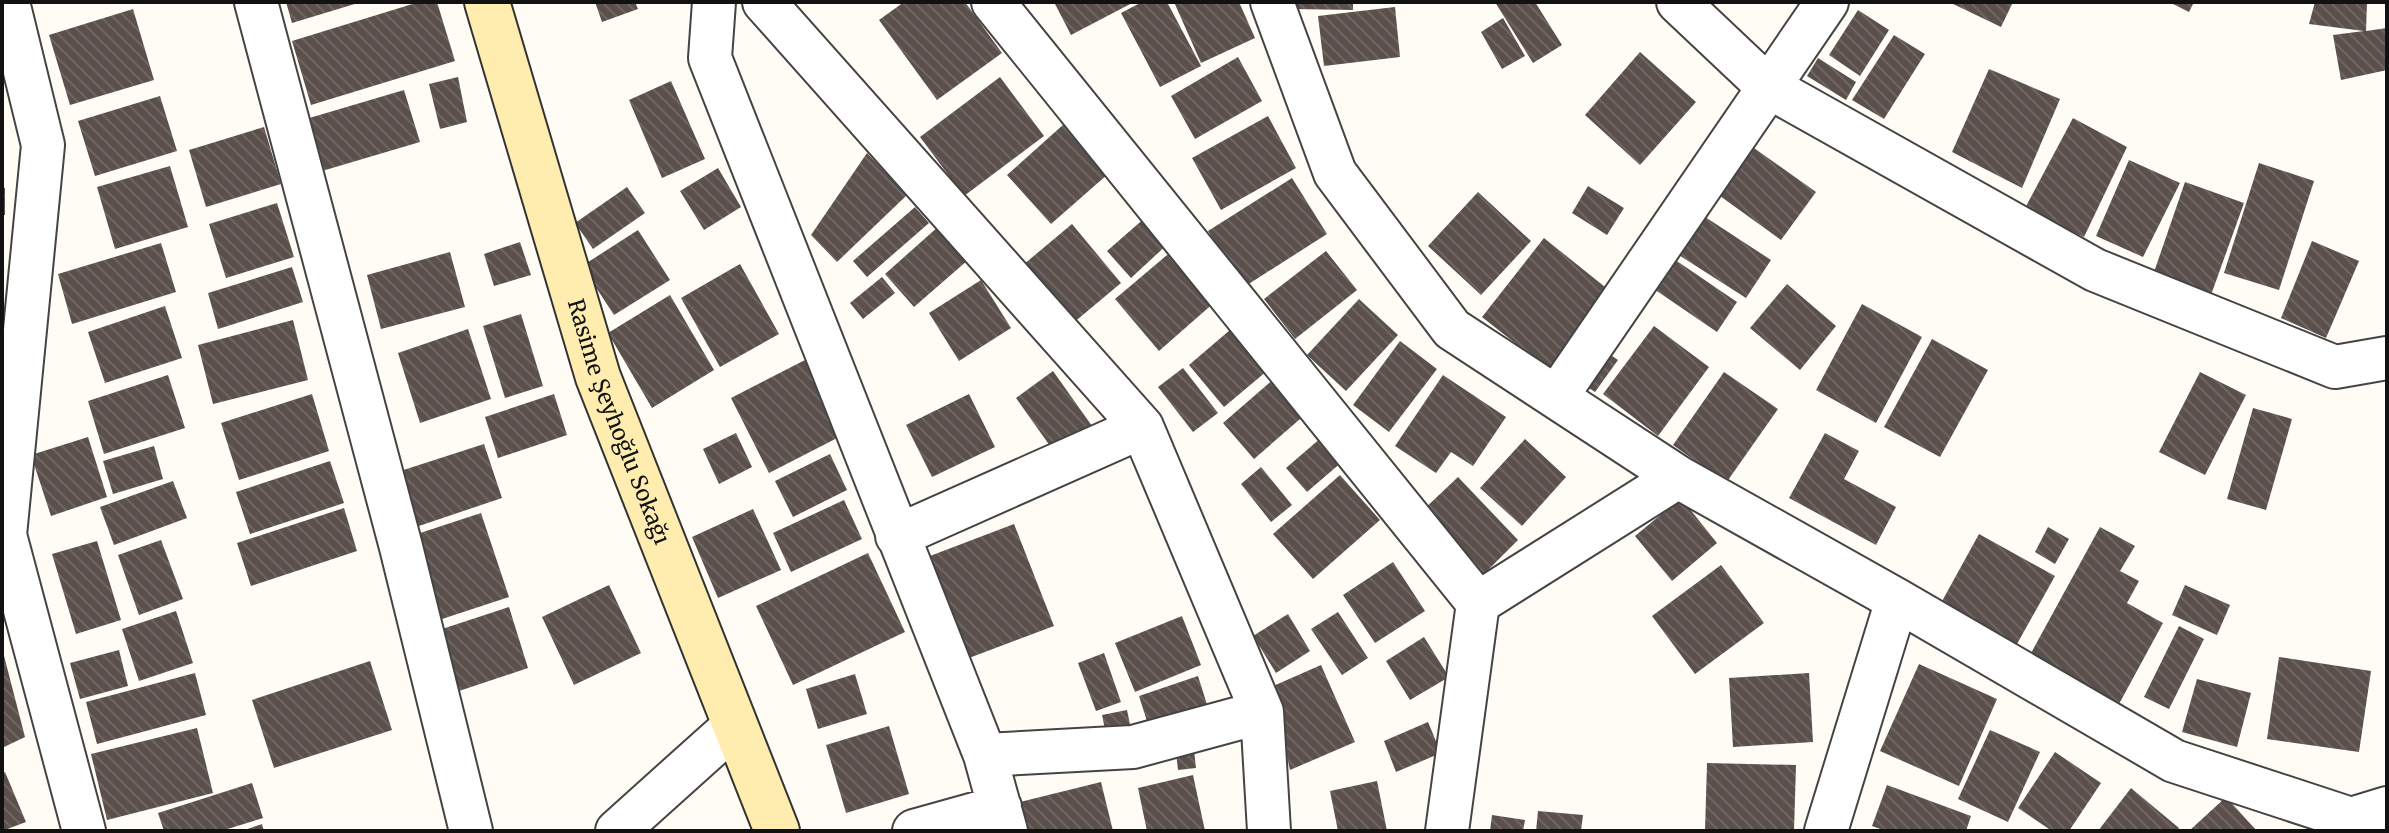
<svg xmlns="http://www.w3.org/2000/svg" width="2389" height="833" font-family="Merriweather,serif">
  <style>
    .building { fill: url(#building-back-hatch) }
    .lines { fill: none; stroke-linecap: round; stroke-linejoin: round }
    .minor-casing { stroke: #444; stroke-width: 46 }
    .secondary-casing { stroke: #333; stroke-width: 48 }
    .minor { stroke: #fff; stroke-width: 42 }
    .secondary { stroke: #ffedb0; stroke-width: 44 }
    .labels { text-anchor: middle; dominant-baseline: central; stroke-width: 8; stroke-linejoin: round; paint-order: stroke }
    .street-label { font-size: 22px; fill: #111; stroke: #fff }
  </style>
  <defs>
    <pattern id="building-back-hatch" width="6" height="6" patternUnits="userSpaceOnUse" patternTransform="scale(2)"><rect width="6" height="6" fill="#5b504c"/><path d="M-1 5l2 2M0 0l6 6M5-1l2 2" fill="none" stroke="#6e6562"/></pattern>
  </defs>
  <rect width="100%" height="100%" fill="#fffcf5"/>
  <!-- building -->
  <path class="building" d="M286 2H358V3L292 23Z
    M419 2H437L455 61 311 105 292 41Z
    M595 2H635L638 9 602 22Z
    M904 2H965L1002 53 937 100 879 20Z
    M1054 2H1134L1071 35Z
    M1142 2H1167L1201 66 1160 87 1121 13Z
    M1174 2H1239L1255 38 1201 63Z
    M1294 2H1353V10L1294 9Z
    M1495 2H1535L1562 45 1533 63Z
    M1949 2H2013L2001 27Z
    M2169 2H2194L2189 12Z
    M2315 2H2367L2366 31 2387 28V70L2341 80 2333 35 2364 31 2309 24Z
    M1395 7 1400 57 1324 66 1318 16Z
    M133 9 154 80 70 105 49 35Z
    M1858 10 1889 30 1860 76 1829 55Z
    M1503 18 1525 56 1502 69 1481 32Z
    M1894 35 1925 54 1884 119 1852 100Z
    M1640 52 1696 102 1640 165 1585 115Z
    M1238 57 1262 101 1195 139 1171 96Z
    M1818 58 1856 82 1846 100 1807 76Z
    M1989 69 2060 99 2022 188 1952 152Z
    M458 77 467 122 440 129 429 84Z
    M1000 77 1044 136 964 196 920 137Z
    M671 81 705 159 662 178 629 100Z
    M404 90 420 142 322 171 306 119Z
    M160 96 177 151 95 176 78 121Z
    M1268 116 1296 168 1221 210 1192 158Z
    M2073 118 2127 147 2084 237 2024 210Z
    M1064 124 1108 174 1051 224 1007 175Z
    M264 127 281 184 206 207 189 150Z
    M1754 148 1816 192 1781 240 1720 196Z
    M867 153 907 195 837 262 811 235Z
    M2129 160 2180 183 2143 257 2096 236Z
    M2259 163 2314 181 2279 290 2224 273Z
    M170 166 188 227 115 249 97 187Z
    M718 168 741 207 704 230 680 191Z
    M1292 178 1327 234 1244 287 1208 231Z
    M2185 182 2244 203 2211 295 2153 275Z
    M1588 186 1624 208 1607 235 1572 213Z
    M627 187 645 213 593 249 575 223Z
    M2 188H5V215H2Z
    M1478 192 1531 241 1481 295 1428 246Z
    M277 203 294 257 226 278 209 224Z
    M915 207 929 223 867 277 853 261Z
    M1696 211 1771 260 1746 298 1671 250Z
    M1147 216 1171 241 1131 278 1107 251Z
    M1072 224 1121 283 1066 329 1017 270Z
    M939 226 968 260 914 307 885 274Z
    M638 230 670 280 614 315 582 266Z
    M1544 238 1610 291 1548 369 1482 317Z
    M2312 241 2359 261 2326 338 2281 318Z
    M520 242 531 275 494 286 484 254Z
    M161 243 176 292 72 324 58 274Z
    M1173 250 1216 301 1159 351 1115 299Z
    M1326 251 1357 290 1295 339 1264 299Z
    M450 252 465 307 381 329 367 275Z
    M1668 255 1737 302 1717 332 1648 285Z
    M740 264 779 334 720 367 681 298Z
    M292 267 303 302 218 329 208 293Z
    M882 277 895 293 863 319 850 303Z
    M981 280 1011 328 959 361 929 313Z
    M1787 284 1836 326 1800 370 1750 328Z
    M670 295 714 370 652 408 608 333Z
    M1359 299 1398 335 1346 391 1307 355Z
    M1862 304 1922 337 1876 423 1816 390Z
    M165 306 182 358 105 383 88 332Z
    M521 314 543 386 505 398 483 326Z
    M293 320 308 380 213 404 198 345Z
    M1237 324 1273 366 1224 407 1189 365Z
    M1654 326 1709 367 1658 436 1603 394Z
    M468 329 491 399 420 423 398 353Z
    M1932 339 1988 370 1940 457 1884 427Z
    M1400 341 1437 369 1389 432 1353 405Z
    M1596 345 1618 360 1595 392 1574 378Z
    M805 360 843 435 769 473 731 398Z
    M1183 368 1218 413 1193 432 1158 387Z
    M1053 371 1092 426 1055 453 1016 398Z
    M1724 372 1778 409 1726 483 1673 445Z
    M2200 372 2246 395 2205 475 2159 452Z
    M168 375 185 428 104 454 88 401Z
    M1443 375 1506 417 1473 466 1451 452 1436 473 1395 446Z
    M1276 377 1307 413 1254 459 1223 423Z
    M312 394 329 451 239 480 221 423Z
    M554 394 567 435 498 458 485 417Z
    M969 394 995 447 932 477 906 425Z
    M2253 408 2292 419 2266 510 2227 499Z
    M736 433 752 467 719 484 703 449Z
    M1825 433 1859 451 1844 479 1896 507 1876 545 1789 498Z
    M88 437 107 497 51 516 31 455Z
    M1322 437 1343 461 1307 492 1286 468Z
    M1525 439 1566 477 1522 526 1480 488Z
    M484 444 502 498 407 530 388 475Z
    M154 446 163 479 113 494 103 461Z
    M830 454 847 490 793 517 775 481Z
    M330 461 344 503 250 534 236 492Z
    M1261 467 1292 505 1271 522 1241 484Z
    M1340 475 1380 520 1313 579 1273 534Z
    M1458 477 1518 540 1481 577 1420 513Z
    M173 481 187 518 114 545 100 507Z
    M1681 498 1717 543 1672 581 1635 536Z
    M844 500 862 539 791 572 773 533Z
    M344 508 357 551 251 586 237 543Z
    M753 509 781 570 718 598 692 537Z
    M481 513 509 597 439 620 411 536Z
    M1014 524 1054 626 969 658 930 556Z
    M2048 527 2069 539 2055 564 2035 552Z
    M2100 527 2135 546 2120 571 2139 581 2127 603 2163 623 2119 704 2030 655Z
    M1979 534 2055 576 2017 644 1941 603Z
    M161 540 183 599 139 615 118 555Z
    M97 541 121 620 76 634 52 554Z
    M868 553 905 632 793 685 756 606Z
    M1393 562 1425 611 1375 643 1343 595Z
    M1721 565 1764 623 1695 674 1652 616Z
    M609 585 641 653 574 685 542 617Z
    M2185 585 2230 605 2217 635 2172 615Z
    M509 607 528 668 456 692 436 631Z
    M176 611 193 663 139 681 122 629Z
    M1338 612 1368 658 1342 675 1311 629Z
    M1288 614 1310 651 1276 673 1253 636Z
    M1182 616 1201 665 1135 692 1115 643Z
    M2179 626 2204 639 2169 709 2144 697Z
    M1424 637 1449 677 1410 700 1386 661Z
    M2 648 25 737 2 748Z
    M119 650 128 686 80 699 70 663Z
    M1104 653 1121 702 1096 711 1078 663Z
    M2279 657 2371 671 2359 752 2267 739Z
    M370 661 392 730 274 768 252 700Z
    M1919 664 1997 699 1959 786 1880 751Z
    M1321 665 1355 742 1290 770 1271 687Z
    M195 673 206 715 97 744 86 702Z
    M1809 673 1813 742 1733 747 1729 678Z
    M855 674 867 714 818 729 806 689Z
    M1198 676 1211 717 1152 737 1139 696Z
    M2197 679 2251 693 2237 747 2182 732Z
    M1127 710 1132 734 1107 739 1102 715Z
    M1428 722 1441 753 1396 772 1384 741Z
    M889 726 909 794 846 813 826 745Z
    M197 728 213 793 107 820 91 754Z
    M1990 730 2040 752 2008 822 1958 799Z
    M1193 741 1196 768 1178 770 1175 743Z
    M2055 752 2101 783 2069 831H2052L2018 808Z
    M1707 763 1796 765 1794 831H1705Z
    M5 772 26 822 2 831V773Z
    M1193 775 1205 831H1147L1138 788Z
    M1377 781 1387 831H1338L1330 791Z
    M1101 782 1113 831H1018L1012 804Z
    M252 783 263 818 221 831H164L158 813Z
    M1887 785 1971 816 1966 831H1886L1872 826Z
    M2131 788 2179 828 2177 831H2098Z
    M2226 797 2257 831H2189Z
    M1538 811 1583 815 1581 831H1536Z
    M1492 815 1525 820 1523 831H1490Z
    M262 824 264 831H242Z"/>
  <g class="lines">
    <!-- minor casing -->
    <g class="minor-casing">
      <path id="minor" d="M8 2 43 145 5 535 84 831
        M256 2 401 547 471 831
        M714 2 710 58 985 755 1006 831
        M764 2 1142 427 1262 712 1269 831
        M993 2 1478 603 1447 831
        M1272 2 1335 173 1452 329 1678 477 1897 600 2174 761 2351 819 2387 808
        M1678 2 1767 86 2095 270 2335 367 2387 358
        M1557 396 1827 2
        M897 536 1142 427
        M1478 603 1678 477
        M985 755 1133 747 1262 712
        M617 831 735 725
        M914 831 1000 807
        M1826 831 1897 600"/>
    </g>
    <!-- secondary casing -->
    <g class="secondary-casing">
      <g id="secondary">
        <path id="s1" d="M487 2 598 377 777 831"/>
      </g>
    </g>
    <!-- minor -->
    <use href="#minor" class="minor"/>
    <!-- secondary -->
    <use href="#secondary" class="secondary"/>
  </g>
  <g class="labels">
    <!-- street labels -->
    <g class="street-label">
      <text stroke="none"><textPath href="#s1" startOffset="440">Rasime Şeyhoğlu Sokağı</textPath></text>
    </g>
  </g>
  <!-- border -->
  <rect width="2389" height="833" fill="none" stroke="#111111" stroke-width="8"/>
</svg>
